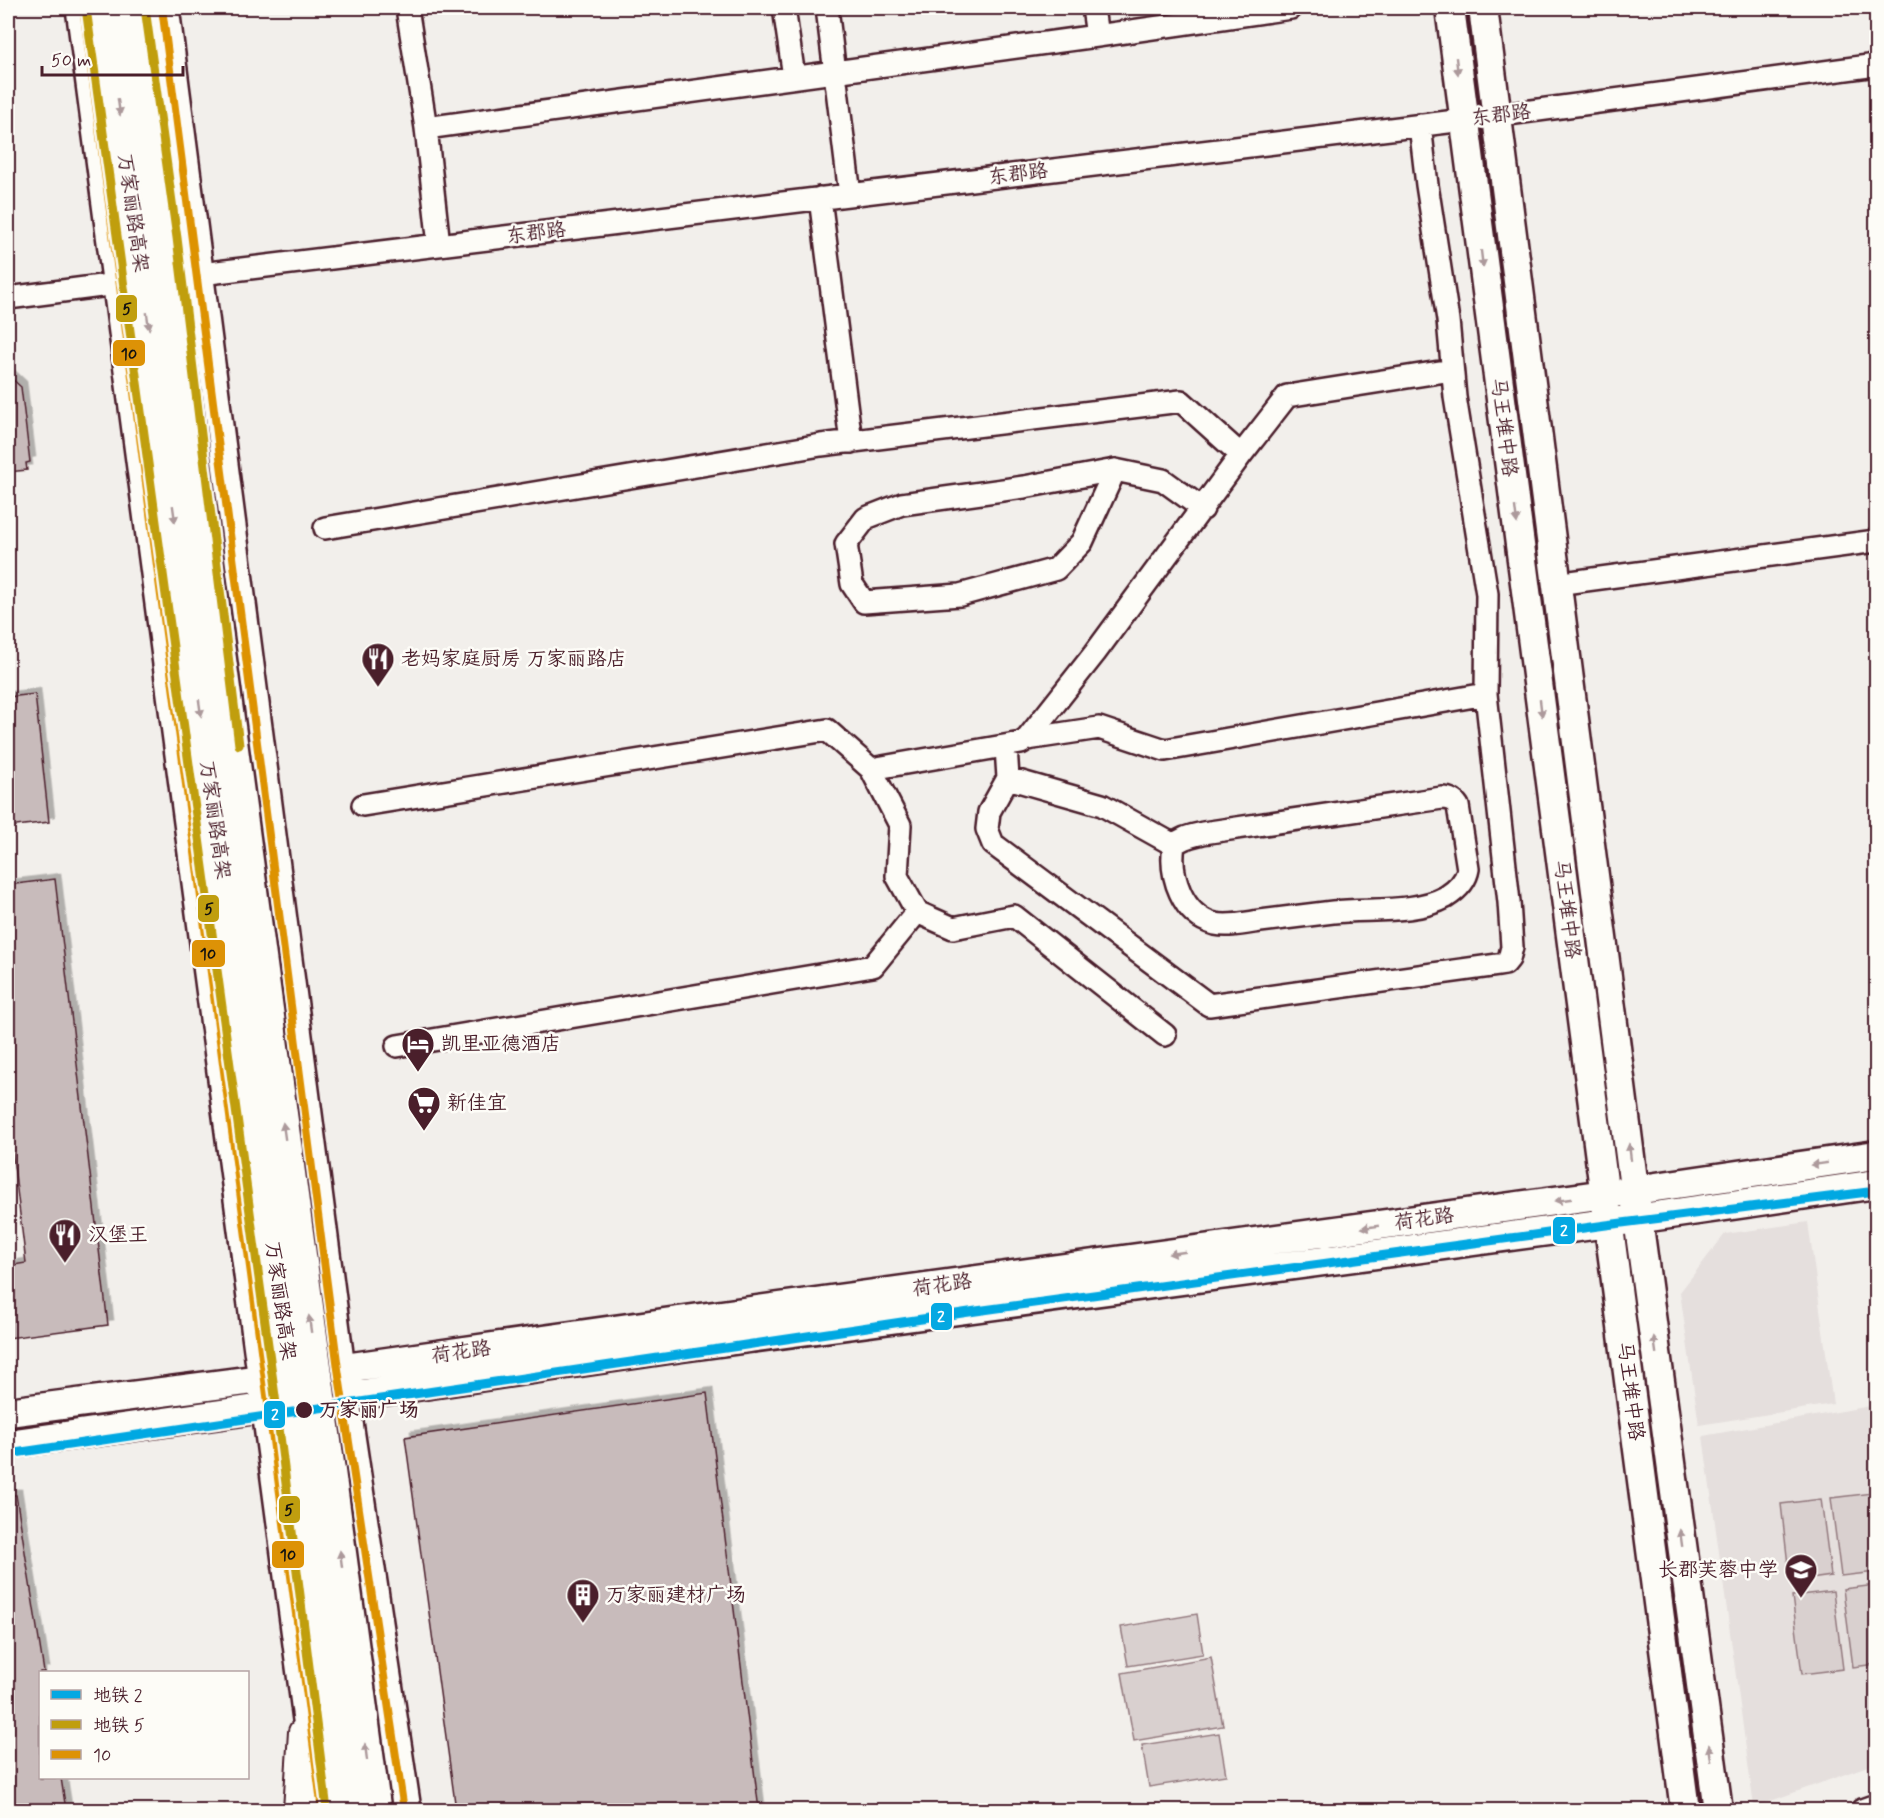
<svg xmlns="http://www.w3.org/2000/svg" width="1884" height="1818" font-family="Mynerve,'LXGW WenKai TC',sans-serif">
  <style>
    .built { fill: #e5dfdd }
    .green { fill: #d9d0cf; stroke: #92787d; stroke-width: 1.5 }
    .building { fill: #c8bbbb; stroke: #4a1f2b; stroke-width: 1.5; filter: url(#shadow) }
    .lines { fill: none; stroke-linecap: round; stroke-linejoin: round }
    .minor-casing { stroke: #4a1f2b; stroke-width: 26 }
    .tertiary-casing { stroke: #4a1f2b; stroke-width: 30 }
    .secondary-casing { stroke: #4a1f2b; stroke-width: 33 }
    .primary-casing { stroke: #4a1f2b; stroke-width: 38 }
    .minor { stroke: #fdfcf7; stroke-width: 21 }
    .tertiary { stroke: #fdfcf7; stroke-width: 26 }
    .secondary { stroke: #fdfcf7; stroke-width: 28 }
    .primary { stroke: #fdfcf7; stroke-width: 33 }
    .trunk-bridge-casing { stroke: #4a1f2b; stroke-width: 38; stroke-linecap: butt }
    .trunk-bridge { stroke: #fdfcf7; stroke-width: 33 }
    .bus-1-casing { stroke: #fdfcf7; stroke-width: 12 }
    .bus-1 { stroke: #dd9206; stroke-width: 8 }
    .metro-1-casing { stroke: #fdfcf7; stroke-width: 14 }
    .metro-2-casing { stroke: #fdfcf7; stroke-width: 14 }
    .metro-1 { stroke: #04a8e2; stroke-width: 9 }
    .metro-2 { stroke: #c09e0f; stroke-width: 9 }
    .oneway { fill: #ac999b }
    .stop-dot { fill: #4a1f2b; stroke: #fdfcf7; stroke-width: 2 }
    .labels { text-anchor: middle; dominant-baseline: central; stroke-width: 5; stroke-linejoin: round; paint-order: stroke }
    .street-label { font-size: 20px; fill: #4a1f2b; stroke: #fdfcf7 }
    .poi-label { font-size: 20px; fill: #4a1f2b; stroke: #fdfcf7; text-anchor: start }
    .stop-label { font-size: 20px; font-weight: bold; fill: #4a1f2b; stroke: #fdfcf7; text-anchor: start }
    .line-badge { stroke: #fdfcf7; stroke-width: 2 }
    .badge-label { font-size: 16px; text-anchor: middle; font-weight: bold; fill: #fff }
    .pale-badge-label { font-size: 16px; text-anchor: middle; font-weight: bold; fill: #111 }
  </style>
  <defs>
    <filter id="shadow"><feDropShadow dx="5.5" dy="-5.5" stdDeviation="0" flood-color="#0004"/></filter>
  </defs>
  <rect width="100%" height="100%" fill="#f2efeb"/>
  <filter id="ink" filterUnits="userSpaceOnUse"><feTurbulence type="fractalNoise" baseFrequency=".0167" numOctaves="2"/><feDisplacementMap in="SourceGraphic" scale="12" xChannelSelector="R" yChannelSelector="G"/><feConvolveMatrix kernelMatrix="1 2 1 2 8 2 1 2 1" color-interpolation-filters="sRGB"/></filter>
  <g filter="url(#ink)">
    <!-- built -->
    <path class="built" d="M1808 1222 1833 1404 1699 1425 1680 1292 1725 1234Z
      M1876 1405V1763L1754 1807 1703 1436Z"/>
    <!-- green -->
    <path class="green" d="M1872 1493 1876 1531V1572L1841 1576 1831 1498Z
      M1821 1499 1831 1576 1790 1582 1781 1504Z
      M1876 1585V1664L1853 1667 1843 1589Z
      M1833 1591 1843 1669 1802 1674 1792 1596Z
      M1197 1614 1203 1654 1128 1666 1121 1627Z
      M1211 1657 1223 1726 1134 1741 1122 1673Z
      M1219 1733 1226 1775 1149 1787 1142 1745Z"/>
    <!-- building -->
    <path class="building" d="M8 375 21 387 30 462 26 463 27 470 8 472Z
      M35 694 49 822 8 827V697Z
      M55 879 108 1325 8 1338V1266L26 1263 8 1117V885Z
      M707 1393 759 1810H456L405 1437Z
      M8 1495H16L44 1672H40V1778H61L66 1810H8Z"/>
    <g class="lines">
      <!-- minor casing -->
      <g class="minor-casing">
        <path id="minor" d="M407 8 426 128 439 245
          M784 8 794 77
          M827 8 850 195
          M1093 8 1097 36
          M426 128 1097 36 1291 8
          M820 198 851 442
          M184 276 1464 120 1876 65
          M8 298 132 282
          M1115 470 1082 542 1056 569 960 595 864 602 852 584 846 544 866 518 902 504 1024 487 1115 470 1163 480 1203 509
          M325 528 821 445 1181 401 1241 455
          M1556 584 1876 541
          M1027 739 1099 728 1165 750 1486 694
          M1006 747 1008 778 989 812 987 829 993 844 1209 1005 1498 965 1505 964 1509 959 1512 947 1509 902 1486 694 1487 594 1455 397 1448 320 1427 185 1420 125
          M871 769 900 825 897 876 917 912 953 928 1014 916 1165 1035
          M1008 778 1102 805 1174 845C1182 837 1192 836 1203 833L1442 798C1449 798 1454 800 1458 806L1468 869C1466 882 1457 890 1446 897 1415 914 1368 908 1333 912 1309 915 1284 918 1260 921 1246 923 1229 927 1215 924 1182 916 1169 875 1174 845
          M363 805 827 730 871 769 1021 743 1027 739 1095 653 1241 455 1287 396 1452 370
          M397 1046 873 966 917 912
          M1862 1810 1876 1805"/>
      </g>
      <!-- tertiary casing -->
      <g class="tertiary-casing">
        <path id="tertiary" d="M297 1810 302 1732"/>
      </g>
      <!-- secondary casing -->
      <g class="secondary-casing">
        <path id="secondary" d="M1450 8 1685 1810
          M1483 8 1638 1219 1718 1810
          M8 1412 338 1369 678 1321 1635 1190 1876 1155
          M8 1444 342 1397 682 1347 1608 1223 1876 1184"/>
      </g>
      <!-- primary casing -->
      <g class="primary-casing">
        <path id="primary" d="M83 8 322 1810
          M162 8 338 1369 404 1810"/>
      </g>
      <!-- minor -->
      <use href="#minor" class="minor"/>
      <!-- tertiary -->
      <use href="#tertiary" class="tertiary"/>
      <!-- secondary -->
      <use href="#secondary" class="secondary"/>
      <!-- primary -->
      <use href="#primary" class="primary"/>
      <!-- trunk-bridge casing -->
      <g class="trunk-bridge-casing">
        <path id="trunk-bridge" d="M105 8 348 1810
          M132 8 374 1810"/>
      </g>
      <!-- trunk-bridge -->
      <use href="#trunk-bridge" class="trunk-bridge"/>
      <!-- bus-1 casing -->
      <g class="bus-1-casing">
        <path id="bus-1" d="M83 8 322 1810
          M162 8 338 1369 404 1810"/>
      </g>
      <!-- bus-1 -->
      <use href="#bus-1" class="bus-1"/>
      <!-- metro-1 casing -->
      <g class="metro-1-casing">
        <path id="metro-1" d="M8 1454 976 1311 1606 1225 1876 1191"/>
      </g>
      <!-- metro-2 casing -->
      <g class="metro-2-casing">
        <path id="metro-2" d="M86 8 275 1396 327 1810
          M145 8 177 238 239 745"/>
      </g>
      <!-- metro-1 -->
      <use href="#metro-1" class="metro-1"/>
      <!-- metro-2 -->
      <use href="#metro-2" class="metro-2"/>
    </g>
    <!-- one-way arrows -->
    <defs><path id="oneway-solid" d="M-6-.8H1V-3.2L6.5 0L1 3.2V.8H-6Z" transform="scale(1.5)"/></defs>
    <g class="oneway">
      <use href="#oneway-solid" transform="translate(1457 66) rotate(83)"/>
      <use href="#oneway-solid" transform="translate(119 107) rotate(82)"/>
      <use href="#oneway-solid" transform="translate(1482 259) rotate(83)"/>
      <use href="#oneway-solid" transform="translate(148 321) rotate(82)"/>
      <use href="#oneway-solid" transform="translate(174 514) rotate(82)"/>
      <use href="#oneway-solid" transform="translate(1516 515) rotate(83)"/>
      <use href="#oneway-solid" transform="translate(200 708) rotate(82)"/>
      <use href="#oneway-solid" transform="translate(1541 708) rotate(83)"/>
      <use href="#oneway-solid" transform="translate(284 1131) rotate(-98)"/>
      <use href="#oneway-solid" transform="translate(1630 1152) rotate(-97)"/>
      <use href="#oneway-solid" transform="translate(1819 1164) rotate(172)"/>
      <use href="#oneway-solid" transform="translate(1563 1200) rotate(172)"/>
      <use href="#oneway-solid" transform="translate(1370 1227) rotate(172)"/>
      <use href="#oneway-solid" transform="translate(1177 1253) rotate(172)"/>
      <use href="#oneway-solid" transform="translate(310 1324) rotate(-98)"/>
      <use href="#oneway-solid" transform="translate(1655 1345) rotate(-98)"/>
      <use href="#oneway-solid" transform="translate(1681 1538) rotate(-98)"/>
      <use href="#oneway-solid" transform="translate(341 1559) rotate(-97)"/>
      <use href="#oneway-solid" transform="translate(366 1752) rotate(-97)"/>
      <use href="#oneway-solid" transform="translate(1710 1753) rotate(-98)"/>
    </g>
  </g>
  <!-- icons -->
  <defs>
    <g id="restaurant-pin" transform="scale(1.725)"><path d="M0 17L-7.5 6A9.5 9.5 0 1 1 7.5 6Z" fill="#4a1f2b" stroke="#fdfcf7"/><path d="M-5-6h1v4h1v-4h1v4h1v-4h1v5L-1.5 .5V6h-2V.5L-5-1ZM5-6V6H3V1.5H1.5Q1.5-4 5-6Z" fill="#fff"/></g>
    <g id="hotel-pin" transform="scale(1.725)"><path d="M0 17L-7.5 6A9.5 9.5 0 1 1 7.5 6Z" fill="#4a1f2b" stroke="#fdfcf7"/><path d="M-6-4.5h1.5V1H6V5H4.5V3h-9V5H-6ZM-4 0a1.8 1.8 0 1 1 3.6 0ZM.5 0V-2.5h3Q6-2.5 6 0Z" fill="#fff"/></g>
    <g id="supermarket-pin" transform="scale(1.725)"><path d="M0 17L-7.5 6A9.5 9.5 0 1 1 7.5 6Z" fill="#4a1f2b" stroke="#fdfcf7"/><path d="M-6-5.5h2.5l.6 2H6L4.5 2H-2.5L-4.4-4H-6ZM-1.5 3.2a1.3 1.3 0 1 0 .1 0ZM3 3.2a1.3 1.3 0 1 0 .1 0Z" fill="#fff"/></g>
    <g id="school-pin" transform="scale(1.725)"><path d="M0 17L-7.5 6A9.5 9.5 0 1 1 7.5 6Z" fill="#4a1f2b" stroke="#fdfcf7"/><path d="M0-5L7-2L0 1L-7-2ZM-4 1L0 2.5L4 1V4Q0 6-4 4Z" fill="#fff"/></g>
    <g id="building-pin" transform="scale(1.725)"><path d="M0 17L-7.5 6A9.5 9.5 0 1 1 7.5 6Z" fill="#4a1f2b" stroke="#fdfcf7"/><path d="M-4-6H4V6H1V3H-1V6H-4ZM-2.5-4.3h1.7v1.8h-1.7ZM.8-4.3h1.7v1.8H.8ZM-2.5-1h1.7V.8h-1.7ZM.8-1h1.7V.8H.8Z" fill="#fff"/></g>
  </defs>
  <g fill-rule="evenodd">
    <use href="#restaurant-pin" x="378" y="659"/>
    <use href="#hotel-pin" x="418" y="1044"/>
    <use href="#supermarket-pin" x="424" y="1103"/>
    <use href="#restaurant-pin" x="65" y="1235"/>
    <use href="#school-pin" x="1801" y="1570"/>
    <use href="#building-pin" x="583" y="1595"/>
  </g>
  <!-- markers -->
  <circle class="stop-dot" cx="304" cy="1410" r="9"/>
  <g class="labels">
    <!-- street labels -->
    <g class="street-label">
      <text transform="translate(1501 115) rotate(-7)">东郡路</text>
      <text transform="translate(1018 174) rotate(-7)">东郡路</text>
      <text transform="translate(133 213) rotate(82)">万家丽路高架</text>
      <text transform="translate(536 233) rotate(-7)">东郡路</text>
      <text transform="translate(1504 427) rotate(83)">马王堆中路</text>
      <text transform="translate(215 820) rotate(82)">万家丽路高架</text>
      <text transform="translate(1567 909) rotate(83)">马王堆中路</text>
      <text transform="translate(1424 1219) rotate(-8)">荷花路</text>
      <text transform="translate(942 1285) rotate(-8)">荷花路</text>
      <text transform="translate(280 1301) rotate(82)">万家丽路高架</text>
      <text transform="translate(461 1352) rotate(-8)">荷花路</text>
      <text transform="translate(1630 1391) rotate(83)">马王堆中路</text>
    </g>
    <!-- poi labels -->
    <g class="poi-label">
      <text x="401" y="659">老妈家庭厨房 万家丽路店</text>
      <text x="441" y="1044">凯里亚德酒店</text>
      <text x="447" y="1103">新佳宜</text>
      <text x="88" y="1235">汉堡王</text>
      <text x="1778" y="1570" text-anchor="end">长郡芙蓉中学</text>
      <text x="606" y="1595">万家丽建材广场</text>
    </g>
    <!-- stop labels -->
    <g class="stop-label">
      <text x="319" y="1410">万家丽广场</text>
    </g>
  </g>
  <g class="line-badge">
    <rect x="115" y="294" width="23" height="29" rx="6" fill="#c09e0f"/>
    <rect x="112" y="339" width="34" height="28" rx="6" fill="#dd9206"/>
    <rect x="197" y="894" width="23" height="29" rx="6" fill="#c09e0f"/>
    <rect x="191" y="939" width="35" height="29" rx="6" fill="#dd9206"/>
    <rect x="1552" y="1216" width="24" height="29" rx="6" fill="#04a8e2"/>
    <rect x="930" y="1302" width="23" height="29" rx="6" fill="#04a8e2"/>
    <rect x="263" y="1400" width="23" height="29" rx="6" fill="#04a8e2"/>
    <rect x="278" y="1495" width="23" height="29" rx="6" fill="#c09e0f"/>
    <rect x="271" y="1540" width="34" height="29" rx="6" fill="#dd9206"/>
  </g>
  <g class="badge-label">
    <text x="1564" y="1236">2</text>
    <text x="941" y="1322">2</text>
    <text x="275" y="1420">2</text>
  </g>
  <g class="pale-badge-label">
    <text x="127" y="314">5</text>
    <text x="129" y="359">10</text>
    <text x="209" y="914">5</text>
    <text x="208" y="959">10</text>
    <text x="289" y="1515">5</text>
    <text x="288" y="1560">10</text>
  </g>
  <!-- margin -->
  <rect width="1884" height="1818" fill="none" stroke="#fdfcf7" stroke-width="30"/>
  <rect x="15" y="15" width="1854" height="1788" fill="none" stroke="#4a1f2b" stroke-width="2" filter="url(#ink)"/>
  <!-- legend -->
  <rect x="39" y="1671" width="210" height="108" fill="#fdfcf7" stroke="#b5a4a5" stroke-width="1.5"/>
  <rect x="51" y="1690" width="30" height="9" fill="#04a8e2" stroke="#b5a4a5" stroke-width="1.5"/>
  <text x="93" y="1701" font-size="18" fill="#4a1f2b">地铁 2</text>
  <rect x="51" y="1720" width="30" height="9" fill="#c09e0f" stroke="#b5a4a5" stroke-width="1.5"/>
  <text x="93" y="1731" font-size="18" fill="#4a1f2b">地铁 5</text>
  <rect x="51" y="1750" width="30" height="9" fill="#dd9206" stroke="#b5a4a5" stroke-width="1.5"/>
  <text x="93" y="1761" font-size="18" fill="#4a1f2b">10</text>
  <!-- scale -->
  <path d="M42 66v9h141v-9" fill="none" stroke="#4a1f2b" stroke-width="3"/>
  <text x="51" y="66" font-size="18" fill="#4a1f2b" stroke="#fdfcf7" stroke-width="4.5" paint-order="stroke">50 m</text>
</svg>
